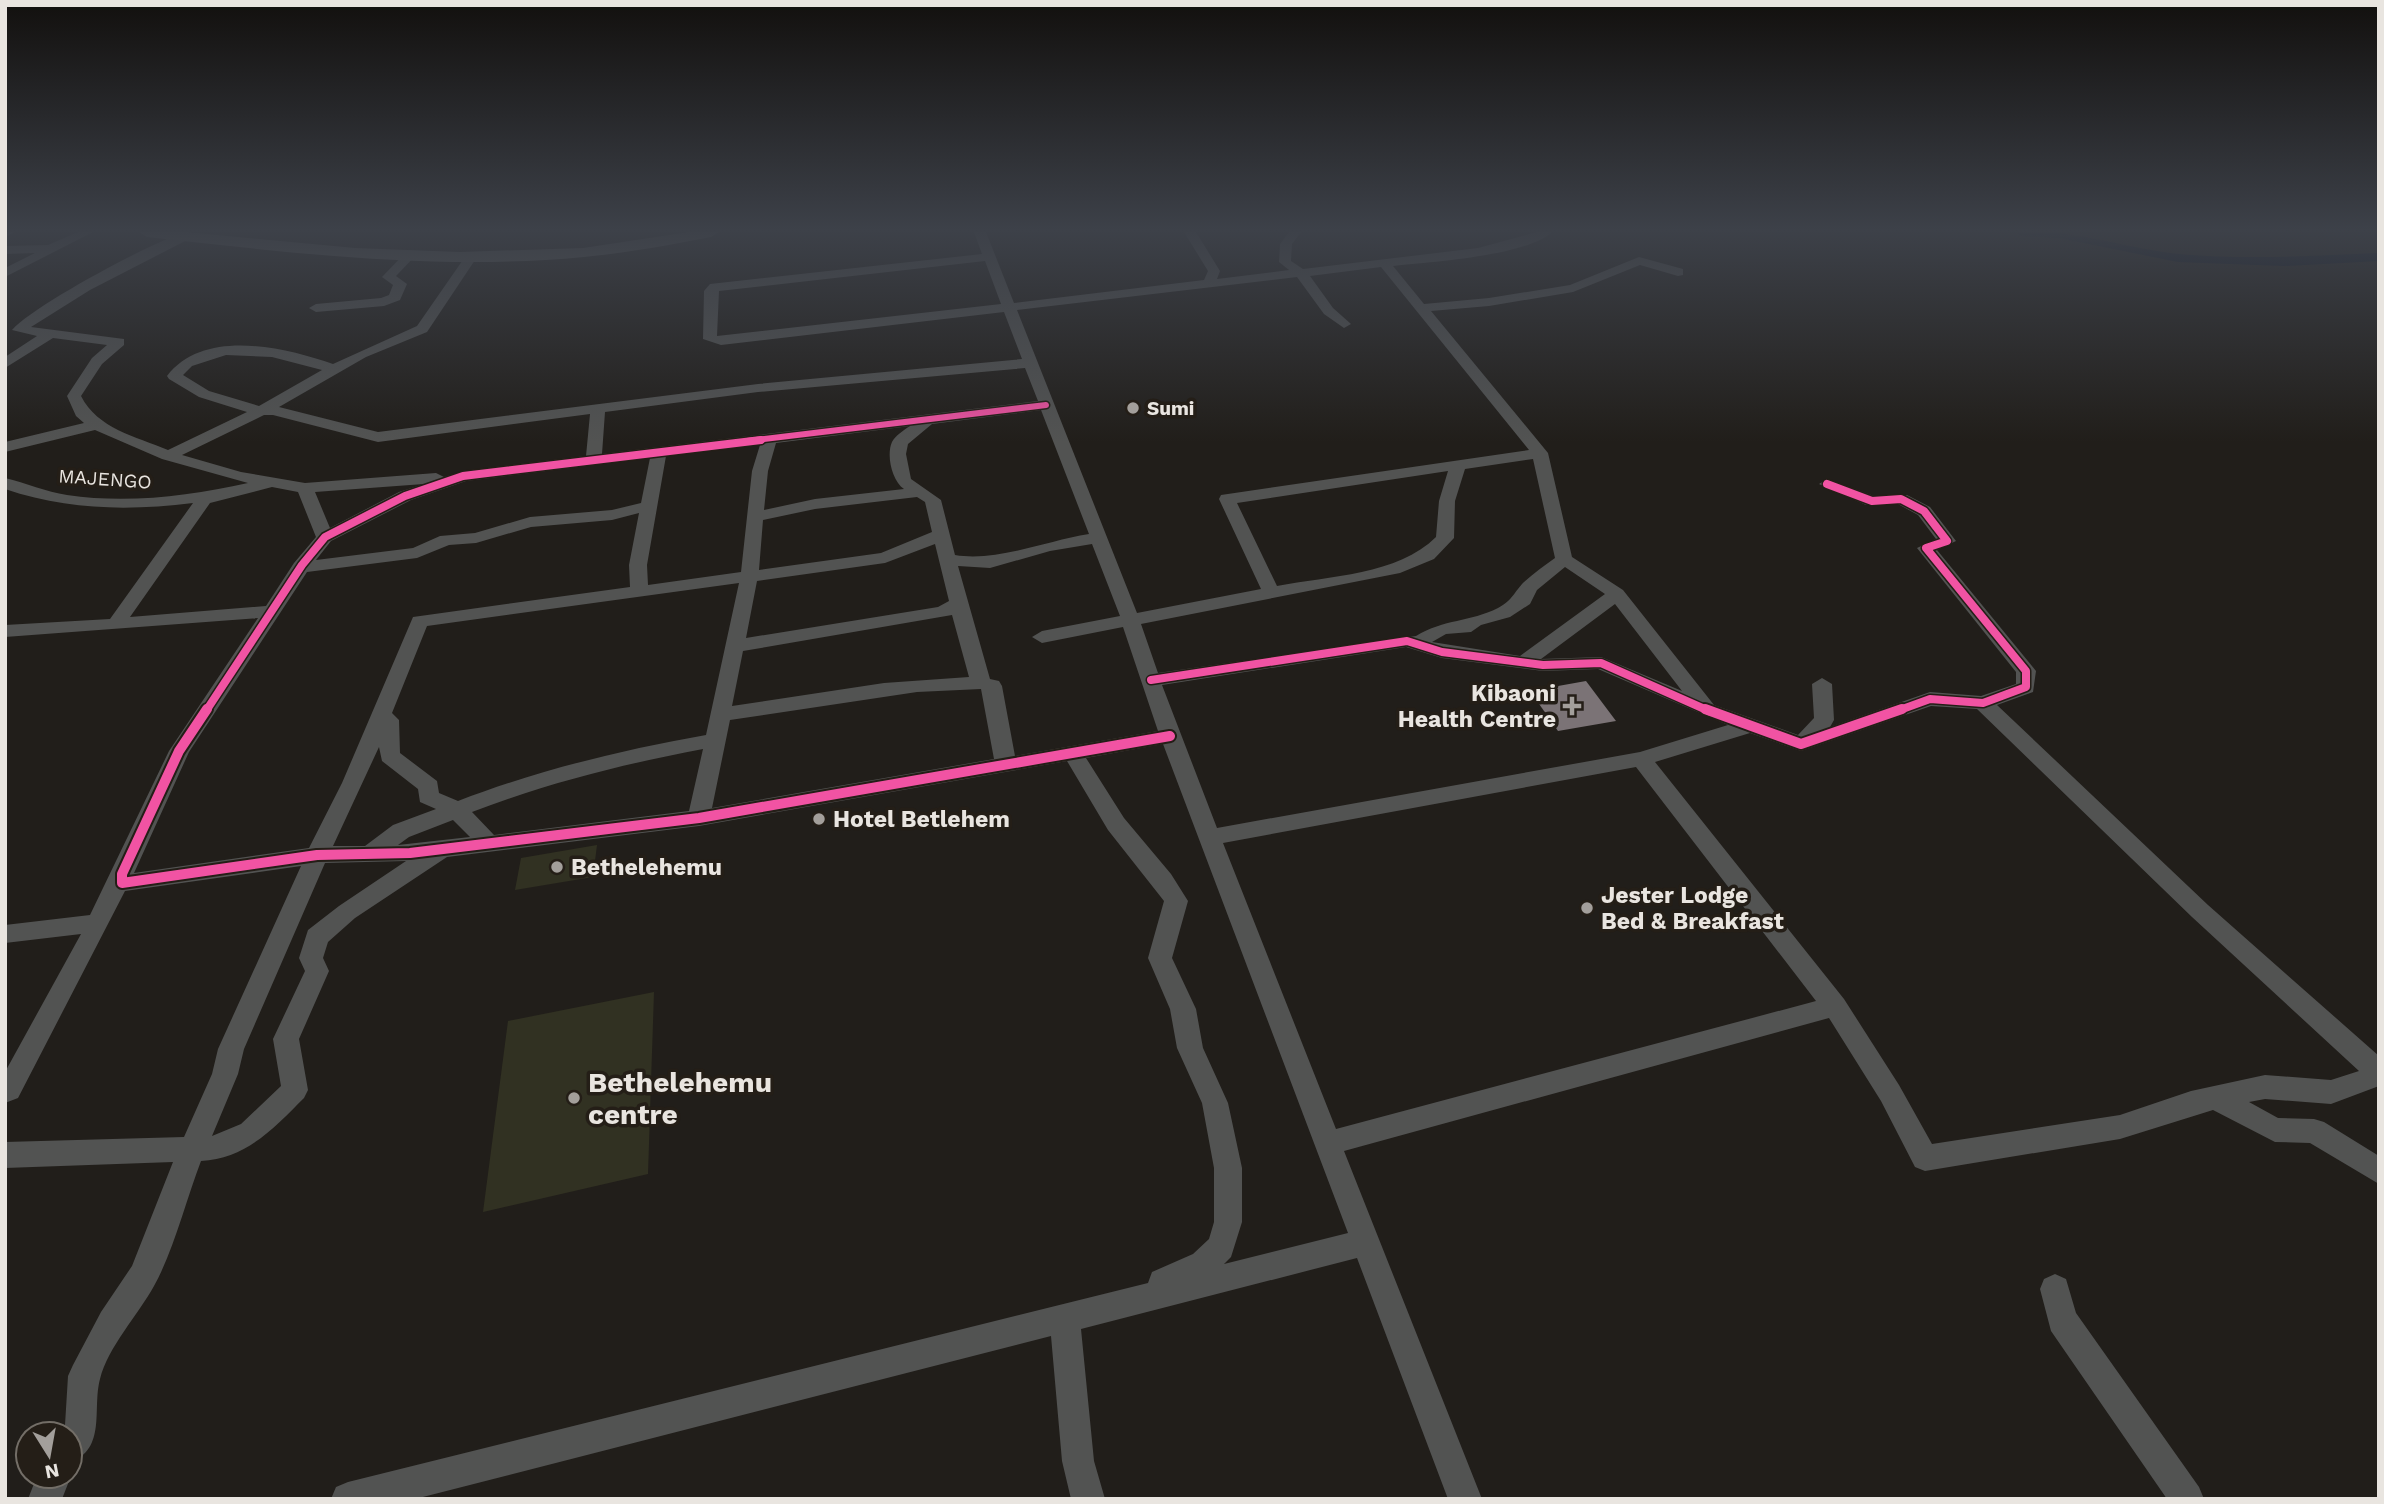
<svg xmlns="http://www.w3.org/2000/svg" width="2384" height="1504" font-family="'Work Sans',sans-serif">
  <style>
    .green { fill: #313122 }
    .lines { fill: none; stroke-linecap: round; stroke-linejoin: round }
    .river { fill: #040c1e; fill-rule: evenodd }
    .building { fill: #7b7376 }
    .minor { fill: #525352; fill-rule: evenodd }
    .major { fill: #5c5d5b; fill-rule: evenodd }
    .cycleway-far2-casing { stroke: #241e17; stroke-width: 9 }
    .cycleway-far1-casing { stroke: #241e17; stroke-width: 11 }
    .cycleway-casing { stroke: #241e17; stroke-width: 14 }
    .cycleway-far2 { stroke: #f153a3; stroke-width: 6 }
    .cycleway-far1 { stroke: #f153a3; stroke-width: 8 }
    .cycleway { stroke: #f153a3; stroke-width: 10 }
    .poi-dot { fill: #a39f9b; stroke: #241e17; stroke-width: 2.5 }
    .labels { text-anchor: middle; dominant-baseline: central; stroke-width: 7; stroke-linejoin: round; paint-order: stroke }
    .far-poi-label { font-size: 19px; font-weight: bold; fill: #e9e5e0; stroke: #241e17; text-anchor: start }
    .far-street-label { font-size: 19px; fill: #e9e5e0; stroke: #241e17 }
    .poi-label { font-size: 23px; font-weight: bold; fill: #e9e5e0; stroke: #241e17; text-anchor: start }
    .near-poi-label { font-size: 28px; font-weight: bold; fill: #e9e5e0; stroke: #241e17; text-anchor: start }
  </style>
  <rect width="100%" height="100%" fill="#211e1a"/>
  <!-- green -->
  <path class="green" d="M597 845 593 877 515 890 521 858Z
    M654 992 648 1174 483 1212 508 1021Z"/>
  <g class="lines">
    <!-- river -->
    <path class="river" d="M2014 232C2073 228 2122 248 2179 254 2245 260 2312 256 2379 253V261L2284 266 2178 262 2059 238 2021 236Z"/>
  </g>
  <!-- building -->
  <path class="building" d="M1586 681 1616 721 1558 731 1530 691Z"/>
  <g class="lines">
    <!-- minor -->
    <path class="minor" d="M78 232H93L5 277V268L35 253 5 254V246L48 245Z
      M185 232 191 236 189 239 90 290 31 327 124 339V345L102 364 81 396C98 429 135 436 168 450L247 412 199 397 169 379 167 376C204 328 283 347 333 364L417 326 467 254 471 253 477 257 427 332 366 357 279 407 378 432 758 384 1022 359 1004 312 721 345 703 339 704 291 710 284 982 254 974 232H986L1014 303 1204 280 1208 271 1184 232H1196L1220 271 1217 279 1289 270 1279 262 1280 244 1289 232H1301L1292 244 1291 261 1303 269 1478 248 1537 232H1552C1527 256 1429 262 1393 266L1424 304 1489 298 1570 285 1639 257 1683 269V275L1678 276 1640 265 1573 292 1489 306 1431 311 1548 453 1572 557 1623 590 1714 705 1798 735 1814 718 1812 684 1822 678 1832 684 1834 720 1830 727 1930 692 1981 696 2016 684V672L1917 548 1936 539 1918 515 1898 504 1866 505 1819 484 1827 479 1874 496 1907 495 1930 507 1956 541 1937 550 2036 671 2033 692 1997 705 2208 905 2379 1056V1086L2331 1104 2265 1099 2249 1102 2278 1118 2314 1119 2324 1122 2379 1156V1184L2310 1143 2275 1142 2213 1110 2120 1139 1925 1171 1915 1167 1881 1101 1829 1018 1344 1151 1482 1499H1448L1357 1258 1081 1329 1094 1461 1105 1499H1071L1062 1461 1051 1336 415 1499H331L336 1487 348 1482 1148 1283 1152 1272 1193 1254 1209 1239 1214 1222V1168L1202 1103 1177 1048 1170 1009 1148 958 1164 901 1108 830 1067 761 699 826 447 857 355 918 328 942 323 958 329 971 299 1039 308 1090 304 1098C274 1128 246 1159 201 1161 186 1200 174 1250 154 1286 138 1315 108 1347 100 1379 92 1409 107 1448 70 1463V1434H59L65 1425 68 1376 73 1365 101 1312 132 1266 173 1162 5 1168V1142L184 1137 212 1074 218 1049 301 866 125 891 18 1098 5 1103V1072L81 934 5 943V925L90 915 169 751 258 618 5 637V625L110 619 193 503C128 511 67 510 5 489V478C26 483 46 492 67 495 127 504 190 496 248 483L162 459 95 430 5 452V442L84 423 76 416 67 396 92 358 107 345 53 338 5 368V357L37 336 12 330C34 305 152 242 185 232ZM985 261 1001 304 717 336 719 291ZM1381 267 1529 450 1221 495 1219 499 1261 589 1137 613 1017 310 1297 277 1324 314 1344 328 1351 324 1333 308 1310 276ZM226 355 272 357 322 370 259 406 209 391 183 375 192 366ZM1025 368 1038 401 602 454 605 412 758 392ZM1041 410 1089 534C1045 541 997 562 955 555L941 500 911 479 906 454 908 444 932 424ZM590 414 586 456 463 471 444 477 436 473 305 483 241 472 182 455 264 415H273L378 442ZM910 426C904 430 895 436 892 442 886 455 892 481 904 489L815 499 764 510 768 471 776 443ZM760 445 752 471 741 572 648 585 647 565 666 456ZM650 458 641 503 612 510 530 517 475 533 440 536 413 548 316 560 331 541 411 500 466 481ZM1533 459 1555 558C1545 565 1534 573 1524 582 1514 592 1513 600 1498 608 1470 622 1444 619 1416 636L1158 673 1141 624 1400 573 1434 559 1454 538 1455 501 1465 469ZM1448 471 1439 501 1436 537C1398 575 1329 576 1277 586L1237 503ZM424 484 399 492 330 528 315 492ZM272 487 298 492 316 537 294 563 266 606 130 617 210 503ZM917 497 925 502 932 532 881 553 759 570 763 520 815 509ZM639 513 629 565 630 587 413 617 342 783 309 848 134 873 189 752 307 572 417 558 449 545 476 543 531 527 612 520ZM935 544 949 601 938 607 746 638 757 581 885 563ZM1092 544 1120 616 1042 631 1032 637 1042 643 1123 627 1158 731 1015 756 1002 686 999 681 990 679 958 566 990 568 1050 551ZM1565 567 1605 594 1520 656 1432 642 1446 634 1471 632 1481 625 1510 617 1530 604 1537 590ZM739 583 706 735C622 750 538 770 458 801L439 793 437 781 400 753 399 720 392 713 427 626ZM1615 604 1682 691 1601 657 1541 659ZM952 615 969 677 884 683 732 706 743 651ZM1406 647 1442 658 1543 671 1598 669 1728 725 1640 752 1217 828 1162 685ZM981 689 994 759 712 808 730 720 917 692ZM1931 706 1977 709 2192 917 2359 1071 2331 1080 2265 1075 2191 1091 2120 1115 1932 1144 1899 1085 1844 999 1655 762 1750 733 1801 751ZM1163 744 1348 1233 1224 1264 1231 1257 1242 1222V1168L1228 1103 1203 1048 1196 1009 1172 958 1188 901 1171 874 1124 818 1086 758ZM379 747 382 761 418 789 420 802 436 809 393 825 365 846H333ZM703 749 689 811 494 835 472 812C547 783 624 764 703 749ZM1636 767 1816 1001 1336 1129 1223 843ZM453 820 470 837 398 845 409 837ZM406 861 339 906 308 930 299 958 305 971 273 1039 281 1086 241 1124 212 1136 238 1074 244 1049 325 863Z
      M407 251 417 254 396 276 407 284 400 300 384 306 316 312 309 308 316 304 381 298 389 295 393 285 382 277Z
      M2055 1274 2066 1279 2076 1313 2199 1487 2204 1499H2167L2051 1331 2040 1289 2044 1279Z
      M70 1475 71 1476 62 1499H28L37 1476Z"/>
    <!-- major -->
    <path class="major" d="M5 232H15L5 237Z
      M139 232H186L355 248 460 252 583 248 689 232H719L711 237C669 245 627 253 584 257 439 271 292 253 147 237Z"/>
    <!-- cycleway-far2 casing -->
    <g class="cycleway-far2-casing">
      <path id="cycleway-far2" d="M747 441 1046 405"/>
    </g>
    <!-- cycleway-far1 casing -->
    <g class="cycleway-far1-casing">
      <path id="cycleway-far1" d="M1827 484 1872 501 1901 499 1924 511 1947 541 1926 548 2026 671V687L1983 703 1930 699 1897 711
        M1151 680 1407 641 1442 652 1543 665 1601 663 1709 711
        M206 711 302 565 325 537 405 496 463 476 761 440"/>
    </g>
    <!-- cycleway casing -->
    <g class="cycleway-casing">
      <path id="cycleway" d="M207 709 179 751 122 874V883L317 855 410 853 699 818 1170 736
        M1705 709 1801 744 1902 709"/>
    </g>
    <!-- cycleway-far2 -->
    <use href="#cycleway-far2" class="cycleway-far2"/>
    <!-- cycleway-far1 -->
    <use href="#cycleway-far1" class="cycleway-far1"/>
    <!-- cycleway -->
    <use href="#cycleway" class="cycleway"/>
  </g>
  <!-- sky -->
  <linearGradient id="sky" x2="0" y2="1"><stop stop-color="#12100e"/><stop offset="0.52" stop-color="#3d4149"/><stop offset="1" stop-color="#3d4149" stop-opacity="0"/></linearGradient>
  <rect width="2384" height="442" fill="url(#sky)"/>
  <!-- markers -->
  <g class="poi-dot">
    <circle cx="1133" cy="408" r="7"/>
    <path d="M1568.5 695.5h7v7h7v7h-7v7h-7v-7h-7v-7h7z"/>
    <circle cx="819" cy="819" r="7"/>
    <circle cx="557" cy="867" r="7"/>
    <circle cx="1587" cy="908" r="7"/>
    <circle cx="574" cy="1098" r="7"/>
  </g>
  <g class="labels">
    <!-- far-poi labels -->
    <g class="far-poi-label">
      <text x="1147" y="408">Sumi</text>
    </g>
    <!-- far-street labels -->
    <g class="far-street-label">
      <text transform="translate(105 479) rotate(4)">MAJENGO</text>
    </g>
    <!-- poi labels -->
    <g class="poi-label">
      <text x="1556" y="693" text-anchor="end">Kibaoni<tspan x="1556" dy="26">Health Centre</tspan></text>
      <text x="833" y="819">Hotel Betlehem</text>
      <text x="571" y="867">Bethelehemu</text>
      <text x="1601" y="895">Jester Lodge<tspan x="1601" dy="26">Bed &amp; Breakfast</tspan></text>
    </g>
    <!-- near-poi labels -->
    <g class="near-poi-label">
      <text x="588" y="1082">Bethelehemu<tspan x="588" dy="32">centre</tspan></text>
    </g>
  </g>
  <!-- border -->
  <rect width="2384" height="1504" fill="none" stroke="#e9e5e0" stroke-width="14"/>
  <!-- north arrow -->
  <g transform="translate(49 1455) rotate(169)"><circle r="33" fill="#241e17" stroke="#736e67" stroke-width="2"/>
  <path d="M0-5L12 26L0 18L-12 26Z" fill="#a39f9b"/>
  <text y="-10" font-size="19" font-weight="bold" text-anchor="middle" fill="#e9e5e0">N</text>
  </g>
</svg>
